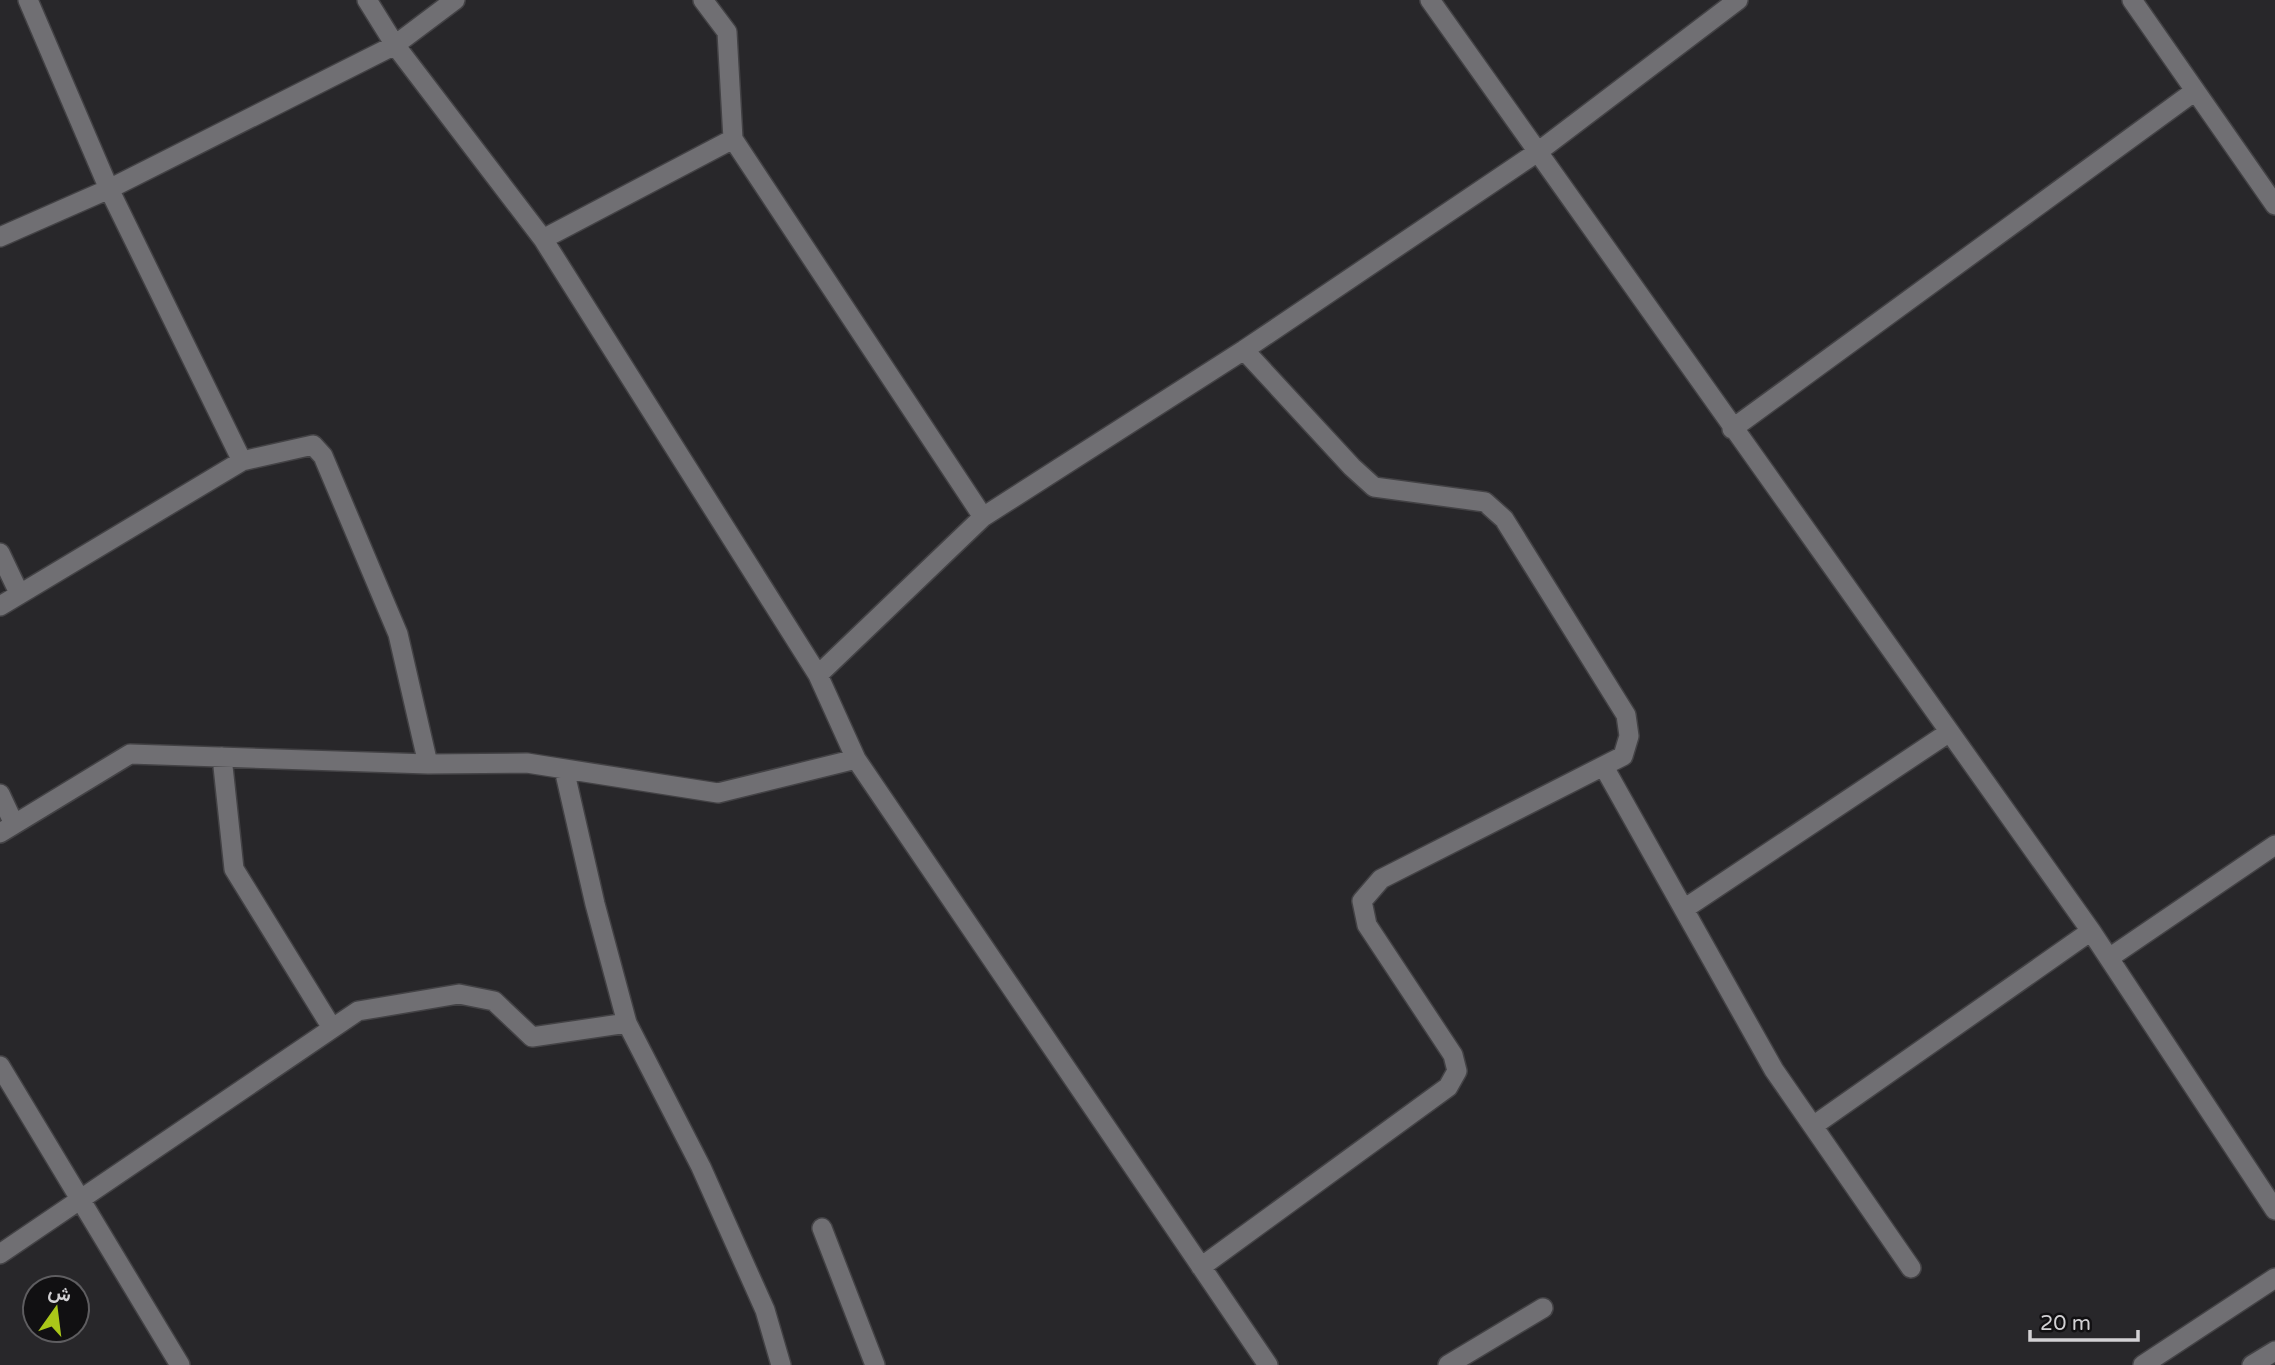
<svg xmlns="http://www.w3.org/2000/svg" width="2275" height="1365" font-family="'Varela Round',Vazirmatn,sans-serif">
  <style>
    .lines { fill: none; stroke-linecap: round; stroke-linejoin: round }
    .minor-casing { stroke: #434245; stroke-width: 22 }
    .secondary-casing { stroke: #434245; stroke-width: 22 }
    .minor { stroke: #706f73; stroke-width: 19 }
    .secondary { stroke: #706f73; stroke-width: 19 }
  </style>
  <rect width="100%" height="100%" fill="#28272a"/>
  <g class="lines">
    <!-- minor casing -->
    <g class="minor-casing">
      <path id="minor" d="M28 0 109 189 242 461
        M367 0 395 45 543 239 818 675 856 759 1268 1365
        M703 0 727 32 733 139 983 517
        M1430 0 2091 931 2275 1210
        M2132 0 2275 205
        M0 237 109 189 395 45 455 0
        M543 239 733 139
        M1732 429 2195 91
        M0 553 19 593
        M0 606 242 461 313 445 323 456 398 634 428 764
        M818 675 983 517 1244 350 1539 151 1738 0
        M222 757 234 869 332 1028
        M1604 767 1774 1070 1911 1268
        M564 769 595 904 627 1023 701 1167 765 1310 781 1365
        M0 794 14 824
        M0 833 130 754 428 764 527 763 718 793 856 759
        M1684 909 1948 733
        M2109 958 2275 845
        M0 1066 180 1365
        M1813 1126 2091 931
        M822 1228 875 1365
        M0 1254 358 1011 459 994 494 1001 532 1037 627 1023
        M1201 1267 1448 1087 1457 1071 1453 1055 1367 925 1362 901 1381 879 1623 756 1629 736 1626 715 1504 519 1485 502 1374 487 1352 467 1244 350
        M1448 1365 1543 1308"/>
    </g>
    <!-- secondary casing -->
    <g class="secondary-casing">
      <path id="secondary" d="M2143 1365 2275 1278
        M2252 1365 2275 1351"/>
    </g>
    <!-- minor -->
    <use href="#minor" class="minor"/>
    <!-- secondary -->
    <use href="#secondary" class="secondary"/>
  </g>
  <!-- north arrow -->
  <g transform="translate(56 1309) rotate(14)"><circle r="33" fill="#111012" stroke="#5e5d60" stroke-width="2"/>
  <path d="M0-5L12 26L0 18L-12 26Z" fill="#aac719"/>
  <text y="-10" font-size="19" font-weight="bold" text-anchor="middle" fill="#d2d1d4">ش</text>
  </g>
  <!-- scale -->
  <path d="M2030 1330v10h108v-10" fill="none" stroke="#d2d1d4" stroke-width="3.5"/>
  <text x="2040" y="1330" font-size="21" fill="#d2d1d4" stroke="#111012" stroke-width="5" paint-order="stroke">20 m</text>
</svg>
